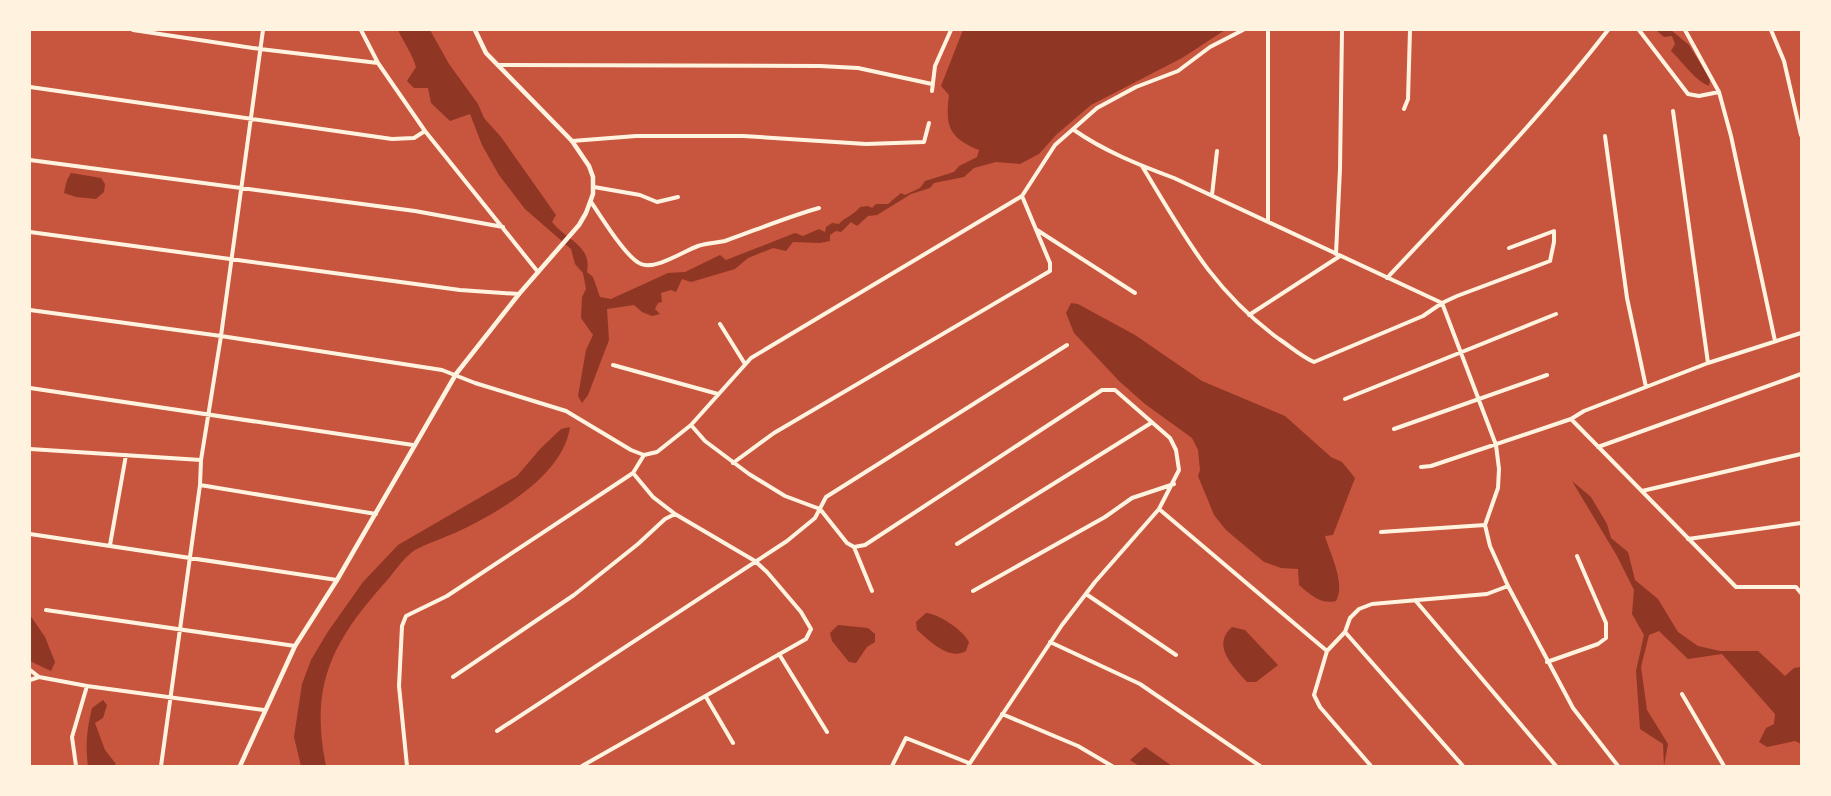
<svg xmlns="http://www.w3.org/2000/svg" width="1831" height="796" font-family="Spectral,serif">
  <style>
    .water { fill: #8f3625 }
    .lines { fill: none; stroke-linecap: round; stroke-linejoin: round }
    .minor { stroke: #fff3e0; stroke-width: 4 }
    .tertiary { stroke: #fff3e0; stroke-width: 4.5 }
  </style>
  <rect width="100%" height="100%" fill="#c8553d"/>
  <!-- water -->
  <path class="water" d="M398 30H430L449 64 478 104 484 118 501 137 556 215 552 222C567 241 592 245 587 272L593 277 600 297 611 299 668 273 685 272 720 255 726 260 795 233 803 236 819 229 825 232 826 227 832 223 839 224C845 217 854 215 860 207L868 206 872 208 876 204H888L901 193 905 195 920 188 925 181 954 172 959 166 977 157 979 150C949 138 945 126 949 95L941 86 963 30H1225L1182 58 1091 105 1056 135 1039 154 1020 164 996 162 974 168 964 177 934 183 930 188 911 194 877 215 868 216 857 226 851 222 841 232 836 231 830 235V241L820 243 793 242 786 251 773 248 748 258 735 269 691 282 682 279 676 292 671 290 661 293 662 302 658 303 655 309 660 314 652 316 642 312 634 305 607 309 609 340 588 395 582 403 578 396 586 350 593 335 581 318 582 297 586 289 583 273 575 264 571 249 525 209 499 175 482 145 470 114 450 121 431 103 428 88H414L407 81 416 67C412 53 404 43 398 30Z
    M1656 30H1671L1689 45 1710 79 1709 86C1694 80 1684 63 1671 51L1675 44 1672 36 1664 37Z
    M71 173 101 178 105 184 104 192 96 199 76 197 64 193 67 180Z
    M1071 303 1078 304 1135 335 1202 381 1285 416 1331 457 1342 462 1355 478 1333 535 1325 536C1330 554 1346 583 1336 601 1320 605 1310 594 1299 585L1298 569 1281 568 1264 562 1226 530 1214 515 1198 476 1200 470 1198 450 1192 438 1145 404 1119 381 1074 333 1066 313Z
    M570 427C563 476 499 512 457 532 444 538 428 543 415 550 403 557 392 576 382 586 330 645 310 688 326 766H301L294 737 302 684 311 660 327 633 363 582 398 545 517 476 541 448 561 429Z
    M1572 481 1591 497 1607 524 1611 538 1628 552 1635 580 1658 599 1678 632 1698 646 1720 651H1758L1785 676 1794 668 1801 667V744L1795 741 1767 747 1759 742 1766 728 1774 724 1775 714 1722 654 1688 659 1659 631 1649 635 1641 667 1647 710 1668 744 1664 766 1663 744 1640 729 1636 671 1644 635 1632 614 1634 590 1617 556Z
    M926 613C939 614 963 630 969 642L966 651C949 661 930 641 917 630L916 622Z
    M30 615 45 637 55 662 51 671 30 661Z
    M838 625 868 628 875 634V642L867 647 856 663 849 662 832 641 830 633Z
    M1232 627 1245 630 1278 665 1256 682H1247C1233 666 1211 646 1232 627Z
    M103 700 107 705 103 718 95 723 105 750 116 764 113 766H88C85 746 87 728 92 708Z
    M1145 747 1172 766H1139L1130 760Z"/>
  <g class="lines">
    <!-- minor -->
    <path class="minor" d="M133 30 260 49 378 63
      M361 30 378 63 425 131 538 272
      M1639 30 1688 94 1699 96 1719 92
      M1685 30 1719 92 1731 136 1775 341
      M1771 30 1784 61 1801 135
      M498 65 820 66 858 68 932 84
      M30 87 392 139 414 138 425 131
      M932 91 935 66 951 30
      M1404 109 1408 99 1410 30
      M1673 111 1708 363
      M1074 130C1104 151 1139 165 1174 178L1442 303 1496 445 1499 469 1498 488 1485 525 1490 546 1508 586 1573 708 1618 766
      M1605 136 1627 298 1646 387
      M572 141 636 136H743L866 144 924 142 929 123
      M30 160 415 211 503 227
      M1142 166C1184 235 1212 290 1279 339 1291 347 1302 357 1314 362L1423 316 1442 303 1457 296 1550 261 1554 242V231L1509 248
      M594 187 640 195 657 202 678 197
      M1212 195 1217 151
      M591 202C601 216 626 258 641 264 656 270 684 251 698 246 707 243 716 243 725 241 756 230 787 217 819 208
      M1268 221V30
      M1037 230 1135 293
      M30 232 460 290 519 294
      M1336 254 1340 169 1342 30
      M1387 278C1463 197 1540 118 1608 30
      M30 310 221 336 442 370 475 383 566 411 631 450 644 455 657 452 691 425 751 358 1022 196 1055 145 1097 108 1136 87 1178 71 1210 47 1243 30
      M1249 315 1340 256
      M720 324 745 364
      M613 365 718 394
      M30 388 413 445
      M1345 399 1556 314
      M1571 419 1736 587H1796L1801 593
      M691 425 705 441 749 474 785 496 820 509 847 543 854 547 872 591
      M1394 429 1547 375
      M1598 447 1801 374
      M30 449 201 460
      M733 463 774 433 1050 271V263L1022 196
      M1421 467 1431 466 1571 419 1584 411 1708 363 1801 333
      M200 485 376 514
      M1642 491 1801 454
      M1159 509 1327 651
      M1381 532 1485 525
      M30 534 337 580
      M1688 539 1801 523
      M957 544 1151 423
      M110 545 126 455
      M854 547 865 545 1102 390H1115L1170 438 1176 450 1179 470 1159 509 1095 582 1062 625 968 766
      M973 591 1105 517 1132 498 1174 484
      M1086 594 1176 655
      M1415 600 1556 766
      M46 610 295 646
      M1345 632 1463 766
      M1050 642 1140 684 1260 766
      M779 654 827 732
      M1547 662 1598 644 1606 638V623L1577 556
      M30 670 39 677
      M453 677 574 595 638 544 665 519 675 514
      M30 680 39 677 87 686 264 710
      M1682 694 1724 766
      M706 697 733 743
      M1002 714 1078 746 1112 766
      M497 731 787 541 815 518 826 497 1067 345
      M76 766 72 737 87 686
      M161 766 200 485 201 460 221 336 263 30
      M407 766 399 686 402 626 406 616 447 596 633 473 644 455
      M582 766 806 639 811 629 801 612 767 572 755 561 675 514 653 497 633 473
      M892 766 906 738 969 763
      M1371 766 1320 707 1314 695 1327 651 1345 632 1350 618 1359 609 1372 604 1487 594 1508 586"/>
    <!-- tertiary -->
    <path class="tertiary" d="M240 766 295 646 337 580 456 374 519 294 579 225 586 213 593 194V177L589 166 572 141 486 53 475 30"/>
  </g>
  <!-- border -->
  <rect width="1831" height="796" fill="none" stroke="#fff3e0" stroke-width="62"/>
</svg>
